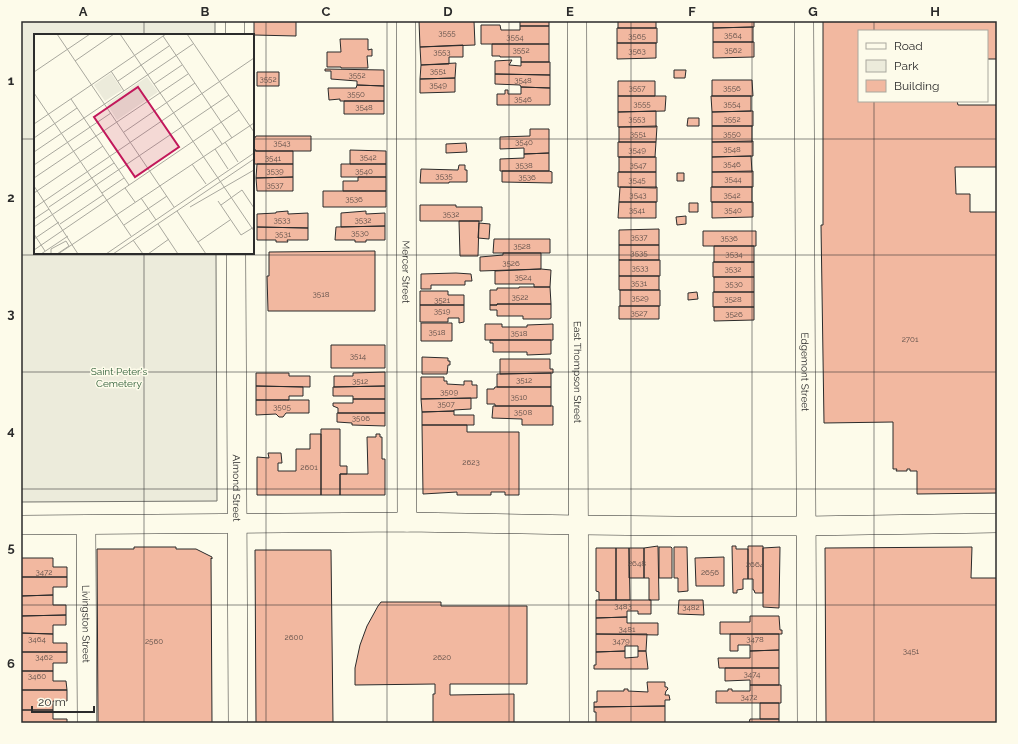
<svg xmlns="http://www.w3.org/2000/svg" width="1018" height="744" font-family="Raleway,sans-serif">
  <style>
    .green { fill: #ecebdb; stroke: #74746e }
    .building { fill: #f2b8a0; stroke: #2b2b2b }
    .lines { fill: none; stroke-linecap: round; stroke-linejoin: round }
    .minor-casing { stroke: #2b2b2b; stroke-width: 20 }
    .minor { stroke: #fdfbea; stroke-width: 19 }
    .grid { fill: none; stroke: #2b2b2b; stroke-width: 1; stroke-opacity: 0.55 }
    .labels { text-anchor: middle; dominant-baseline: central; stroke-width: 3; stroke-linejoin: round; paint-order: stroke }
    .number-label { font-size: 8px; fill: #5d4e48 }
    .street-label { font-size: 10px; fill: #2b2b2b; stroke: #fdfbea }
    .park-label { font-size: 10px; fill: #34623c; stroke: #fdfbea }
    .inset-road { fill: none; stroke: #a9a89e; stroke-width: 1 }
    .view { fill: #c2185b; fill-opacity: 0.15; stroke: #c2185b; stroke-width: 2 }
    .inset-edge { fill: none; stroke: #2b2b2b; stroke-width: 2 }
    .neatline { fill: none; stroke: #2b2b2b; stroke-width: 1.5 }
    .grid-label { font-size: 13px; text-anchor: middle; font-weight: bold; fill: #2b2b2b }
  </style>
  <rect width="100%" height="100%" fill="#fdfbea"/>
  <!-- green -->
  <path class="green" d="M21 21H215V35H35V253H216L217 501 21 502Z"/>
  <!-- building -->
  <path class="building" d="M254 21H296V36L254 35Z
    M419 21H474L475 45 420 47Z
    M520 21H549V26H520Z
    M618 21H656V28H618Z
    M713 21H754V27L713 28Z
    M823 21H997V59H987V31H859V101H957L958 105H997V167H955L956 194H970V212H997V493L917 494V471H910V469H907V471H896L897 469H893V422L824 423 821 225H823Z
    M481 25H500L501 30H520V26H549V44H481Z
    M753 27V42H713V28Z
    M617 28H657V43H617Z
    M340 39H368V50L372 49V56H367L368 68H341V67H327V52H341Z
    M713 42H754V57L713 58Z
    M617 43H656V58L617 59Z
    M492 44H549V62H521V57H500V56H492Z
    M463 45V57H449V64L421 65 420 47Z
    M512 60 509 65 521 66V62H550V75L495 74V61Z
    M456 63 455 78 420 79 421 65Z
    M325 69 384 70V86L357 85V81L331 79V71H325Z
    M674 70H686L685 78H674Z
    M257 72H279V86H257Z
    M495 74 550 75V88L521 87 520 85 495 84Z
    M455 78V92L420 93V79Z
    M712 80H752L753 96H712Z
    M618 81H655V96H618Z
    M357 85 384 86V101H340V99L329 100 328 88H356Z
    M521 87 550 88V105H497V94H505V90H508V94H521Z
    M618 96H666L665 111 618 112Z
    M711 96H751V111L712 112Z
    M344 101H384V114H344Z
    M656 111V127H618V112Z
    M753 111V126H712V112Z
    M688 118H699V126H687Z
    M657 126 656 142H619V127Z
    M712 126H752V142H712Z
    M530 129H549V153L524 154V148L500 149V137L530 136Z
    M256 136H311V151H256L253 146V141Z
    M753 141V156L712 157V142Z
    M618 142H656L655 157H618Z
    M466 143 467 152 446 153V144Z
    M350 150 386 151V164H350Z
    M253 151H293V164H253Z
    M549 153V171H500V159L524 158V154Z
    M751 156 752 172H712V157Z
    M619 157H656V172H619Z
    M257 164H293V177L256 178Z
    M341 164H386V177H341Z
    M459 165H465V170H467V182H449V183H420L421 169 458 170Z
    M502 171H549L552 172V183L502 182Z
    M753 171V187H712V172Z
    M618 172H656V188L618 187Z
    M677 173H684V181H677Z
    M293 177V191H257L256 178Z
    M358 177H386V191H343V181H358Z
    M620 187H657V202H619Z
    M711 187H752V202H711Z
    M323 191H386V207H323Z
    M619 202H656V218H618Z
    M712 202H753V217L712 218Z
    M689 203H698V212H689Z
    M420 205H456V207H482V221H420Z
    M288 211V214L308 213V228L257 227V214L276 213V212Z
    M366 211V214L385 213V226L341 227V213Z
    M686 216V224L677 225 676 217Z
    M459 221H479L478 256H460Z
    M479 223 490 224 489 239 478 238Z
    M385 226V240H366V242H355V240H335L336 227Z
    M257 227 308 228V240H287L288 242H276V240H257Z
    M659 229V245H619V230Z
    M703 231H756V246H703Z
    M494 239H550V253H493Z
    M619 245H659V260H619Z
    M714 246H754V262H714Z
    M375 251V311H268L267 276H269V252Z
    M503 253H541V269L480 271V257L503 255Z
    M619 260H660V276H619Z
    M713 262H754V277H713Z
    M541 269 551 270 550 287H534V284H495V271Z
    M456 273 471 274 472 281H465V285H431V289H421V274Z
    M619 276H659V290H619Z
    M714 277H754V292H714Z
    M519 287H550L551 304H497V305H490V290H497V288H519Z
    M620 290H660V306H620Z
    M420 291H448V295H464V305H420Z
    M697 292 698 299 688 300V293Z
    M713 292H754V307H713Z
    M497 304H551V318L549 319H523V316H497V310H490V305H497Z
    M420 305H464V322L459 323V318H448V322H420Z
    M619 306H659V319H619Z
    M714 307H754V320L714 321Z
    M421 323H452V341H421Z
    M485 324H502V327H527V325L553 324V340H485Z
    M490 340H551V354L527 355V352H493V343H490Z
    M331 345H385V368H331Z
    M422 357 448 358V361H450V365H448L447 374H422Z
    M500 359H550V369H553V373L500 374Z
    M385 372V386L334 387V376H353V373Z
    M256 373H289V376H310V387L256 386Z
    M551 373V387H497V374Z
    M421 377H444V381H447V384L464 385V381H472V385H477V398L421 399Z
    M256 386 303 387V396H289V400H256Z
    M385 386V399H353V396H333V387Z
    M495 387H551V406H495V404H487V389H494Z
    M471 398V409L454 410V411L422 412 421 399Z
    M353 399H385V413H338V408L333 406V403H353Z
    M256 400H309V413H286L283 417H279L276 414 256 415Z
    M493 406H553V425H522V419L492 418Z
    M454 411V415H474V425H422V412Z
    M337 413H385V426L352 425V423L337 422Z
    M422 425H467V432H519V495H505V492H491V495H457V492L423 494Z
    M321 429H340V466H347V474H340V495H321Z
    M310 434H321V495H257V457L269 458 268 453H281L282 463H278V471H296V449H310Z
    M376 434H380V437H382V459H385V495H340V474H368L367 437H376Z
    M658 546 659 600H649V578H644V548Z
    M732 546H736V549H748V579H743V589L737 590V593H733Z
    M748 546H763V593H755L754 590H753V579H748Z
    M134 547H176V549H196L212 557V559L211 558 212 723H98L97 549H134Z
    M659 547H671L672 548V578H659Z
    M674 547H687L688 591 678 592V578H674Z
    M780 547 779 608 763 607V548Z
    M972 547 971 578H997V723H826L825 548Z
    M596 548H616V600H599V592L596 591Z
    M616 548H629L630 600H616Z
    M629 548H644V578H629Z
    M255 550H331L333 723H256Z
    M724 557V586H696L695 558Z
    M21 558H53V567H67V577H21Z
    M21 577H67V587H53V595L21 596Z
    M53 595V605H66V615L21 616V596Z
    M596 600H651V614H638V611H627V617L596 618Z
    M679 600H703L704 615 678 614Z
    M381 602H441V606H527V684H450V695L514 694V723H433V694H435V684L355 685V668L360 645 367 626 378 606Z
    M66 615V625H53V634L21 633V616Z
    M750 616H779L780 630H782V634H720V622H750Z
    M627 617V623H658V635L596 634V618Z
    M21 633 53 634V643H67V652H21Z
    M596 634H647L646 651H638V646H625V651L596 652Z
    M730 634H779V650L750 651V645H738V651H730Z
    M779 650V668H719L718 658H750V651Z
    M625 651V658L638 657V651H646L648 669H594V665H596V652Z
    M21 652H67V663H53V671H21Z
    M725 668H779V685H750V680L725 681Z
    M21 671H53V681H66L67 690H21Z
    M647 682H665V687H667L668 689 666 691 665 695H669L670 700H665V706L594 707V702H597V691H624V689H628V691L648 692Z
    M750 685H781V703H716V691H728V689H732V691H750Z
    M21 690H67V701H53V710H21Z
    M760 703H779V719H760Z
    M665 706V723H596V712H594V707Z
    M21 710H53V719H67V723H21Z
    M750 719H779V723H749Z"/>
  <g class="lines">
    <!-- minor casing -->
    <g class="minor-casing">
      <g id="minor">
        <path d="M235 21V35"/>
        <path id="s1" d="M406 21 407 522"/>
        <path id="s2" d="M577 21 579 723"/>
        <path id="s3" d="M804 21 807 723"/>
        <path id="s4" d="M236 253 238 723"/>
        <path d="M21 525 407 522 579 525 677 526H805L997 523"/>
        <path id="s5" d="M86 525 87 723"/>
      </g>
    </g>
    <!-- minor -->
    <use href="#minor" class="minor"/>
  </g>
  <!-- grid -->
  <path class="grid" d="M144 21V35M266 21V723M387 21V723M509 21V723M631 21V723M752 21V723M874 21V31M874 101V723M21 139H35M253 139H997M144 253V723M21 255H997M21 372H997M21 489H997M21 605H997"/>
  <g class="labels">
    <!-- number labels -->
    <g class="number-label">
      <text x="447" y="33">3555</text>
      <text x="733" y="35">3564</text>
      <text x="637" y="36">3565</text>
      <text x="515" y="37">3554</text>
      <text x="521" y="50">3552</text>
      <text x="733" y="50">3562</text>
      <text x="637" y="51">3563</text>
      <text x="442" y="52">3553</text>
      <text x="438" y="71">3551</text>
      <text x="357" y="75">3552</text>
      <text x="268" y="79">3552</text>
      <text x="523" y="80">3548</text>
      <text x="438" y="85">3549</text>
      <text x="637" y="88">3557</text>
      <text x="732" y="88">3556</text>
      <text x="356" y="94">3550</text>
      <text x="523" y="99">3546</text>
      <text x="642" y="104">3555</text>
      <text x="732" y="104">3554</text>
      <text x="364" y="107">3548</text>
      <text x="637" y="119">3553</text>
      <text x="732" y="119">3552</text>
      <text x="638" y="134">3551</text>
      <text x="732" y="134">3550</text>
      <text x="524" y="142">3540</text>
      <text x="282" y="143">3543</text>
      <text x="732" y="149">3548</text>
      <text x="637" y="150">3549</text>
      <text x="368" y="157">3542</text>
      <text x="273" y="158">3541</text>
      <text x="732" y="164">3546</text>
      <text x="524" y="165">3538</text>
      <text x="638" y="165">3547</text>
      <text x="275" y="171">3539</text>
      <text x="364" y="171">3540</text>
      <text x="444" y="176">3535</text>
      <text x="527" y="177">3536</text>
      <text x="733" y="179">3544</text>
      <text x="637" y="180">3545</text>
      <text x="275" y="185">3537</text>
      <text x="638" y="195">3543</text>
      <text x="732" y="195">3542</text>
      <text x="354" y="199">3536</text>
      <text x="637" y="210">3541</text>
      <text x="733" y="210">3540</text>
      <text x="451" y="214">3532</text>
      <text x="282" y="220">3533</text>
      <text x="363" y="220">3532</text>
      <text x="360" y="233">3530</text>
      <text x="283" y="234">3531</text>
      <text x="639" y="237">3537</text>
      <text x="729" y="238">3536</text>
      <text x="522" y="246">3528</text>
      <text x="639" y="253">3535</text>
      <text x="734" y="254">3534</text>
      <text x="511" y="263">3526</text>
      <text x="640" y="268">3533</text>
      <text x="733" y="269">3532</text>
      <text x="523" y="277">3524</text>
      <text x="639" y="283">3531</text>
      <text x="734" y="284">3530</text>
      <text x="321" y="294">3518</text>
      <text x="520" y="297">3522</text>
      <text x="640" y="298">3529</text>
      <text x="733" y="299">3528</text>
      <text x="442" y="300">3521</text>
      <text x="442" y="311">3519</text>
      <text x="639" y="313">3527</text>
      <text x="734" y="314">3526</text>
      <text x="437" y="332">3518</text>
      <text x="519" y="333">3518</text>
      <text x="910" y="339">2701</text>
      <text x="358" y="356">3514</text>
      <text x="524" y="380">3512</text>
      <text x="360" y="381">3512</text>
      <text x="449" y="392">3509</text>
      <text x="519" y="397">3510</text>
      <text x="446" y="404">3507</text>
      <text x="282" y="407">3505</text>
      <text x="523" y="412">3508</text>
      <text x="361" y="418">3506</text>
      <text x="471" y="462">2623</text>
      <text x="309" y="467">2601</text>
      <text x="637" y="563">2648</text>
      <text x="755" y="564">2664</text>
      <text x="44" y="572">3472</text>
      <text x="710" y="572">2656</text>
      <text x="623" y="606">3483</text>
      <text x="691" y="607">3482</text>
      <text x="627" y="629">3481</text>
      <text x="294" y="637">2600</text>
      <text x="37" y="639">3464</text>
      <text x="755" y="639">3478</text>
      <text x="154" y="641">2560</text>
      <text x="621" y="641">3479</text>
      <text x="911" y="651">3451</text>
      <text x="44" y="657">3462</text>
      <text x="442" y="657">2620</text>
      <text x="752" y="674">3474</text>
      <text x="37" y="676">3460</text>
      <text x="749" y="697">3472</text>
    </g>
    <!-- street labels -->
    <g class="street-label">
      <text stroke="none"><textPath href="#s1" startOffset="251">Mercer Street</textPath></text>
      <text stroke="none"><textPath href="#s2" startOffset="351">East Thompson Street</textPath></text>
      <text stroke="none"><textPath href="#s3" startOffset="351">Edgemont Street</textPath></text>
      <text stroke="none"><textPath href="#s4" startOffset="235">Almond Street</textPath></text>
      <text stroke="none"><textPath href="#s5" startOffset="99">Livingston Street</textPath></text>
    </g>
    <!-- park labels -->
    <g class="park-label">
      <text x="119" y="371">Saint Peter's<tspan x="119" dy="12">Cemetery</tspan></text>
    </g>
  </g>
  <!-- overview -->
  <g transform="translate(34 34)">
    <rect width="220" height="220" fill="#fdfbea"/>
    <path d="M77 39 88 56 71 67 60 51ZM113 43 124 58 83 86 73 70Z" fill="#ecebdb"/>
    <path class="inset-road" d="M23 0 140 173M86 0 220 197M153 0 220 98M129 2 198 104M41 27 80 0M77 37 90 57M0 38 56 0M84 47 135 12M120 50 148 31M0 59 97 202M37 65 95 151M0 90 132 0M178 95 188 110M90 98 161 49M0 104 43 74M191 108 204 128M181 115 194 135M0 118 159 10M158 130 172 150M0 131 77 79M0 144 154 40M0 152 44 220M91 154 101 168M0 159 69 112M68 159 90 144M107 164 122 186M184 167 207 201 220 193M187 171 208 156 220 174M15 173 80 129M156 173 220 136M0 174 220 24M143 177 172 220M0 185 15 175M26 190 69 161M124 190 144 220M90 191 133 162M0 193 195 61M0 200 11 217M0 205 25 188M99 206 109 220M164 208 196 186M0 216 205 76M7 220 34 202M17 220V215L32 207M23 220 35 212 32 207M24 220 220 89M72 220 220 119M79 220 220 125M114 220 135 205"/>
    <path class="view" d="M104 53 145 113 101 143 60 83Z"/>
    <rect width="220" height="220" class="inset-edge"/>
  </g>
  <!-- border -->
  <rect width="1018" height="744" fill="none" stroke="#fdfbea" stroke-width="44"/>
  <!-- legend -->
  <rect x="858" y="30" width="130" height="72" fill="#fdfbea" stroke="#a9a89e"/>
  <rect x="866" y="43" width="20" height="6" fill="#fdfbea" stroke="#a9a89e"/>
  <text x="894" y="50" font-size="12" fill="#2b2b2b">Road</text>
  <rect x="866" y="60" width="20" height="12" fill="#ecebdb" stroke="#a9a89e"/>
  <text x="894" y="70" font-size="12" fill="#2b2b2b">Park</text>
  <rect x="866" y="80" width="20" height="12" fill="#f2b8a0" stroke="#a9a89e"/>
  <text x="894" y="90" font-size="12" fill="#2b2b2b">Building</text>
  <!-- scale -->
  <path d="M32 706v6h62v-6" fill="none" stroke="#2b2b2b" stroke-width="2"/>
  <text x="38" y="706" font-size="12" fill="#2b2b2b" stroke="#fdfbea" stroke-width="3" paint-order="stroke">20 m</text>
  <rect x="22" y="22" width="974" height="700" class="neatline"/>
  <g class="grid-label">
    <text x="83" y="16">A</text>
    <text x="205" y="16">B</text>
    <text x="326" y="16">C</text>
    <text x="448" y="16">D</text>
    <text x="570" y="16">E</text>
    <text x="692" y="16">F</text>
    <text x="813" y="16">G</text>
    <text x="935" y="16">H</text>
    <text x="11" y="85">1</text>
    <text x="11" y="202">2</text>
    <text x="11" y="318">3</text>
    <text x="11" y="435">4</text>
    <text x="11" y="552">5</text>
    <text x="11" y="668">6</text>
  </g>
</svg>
